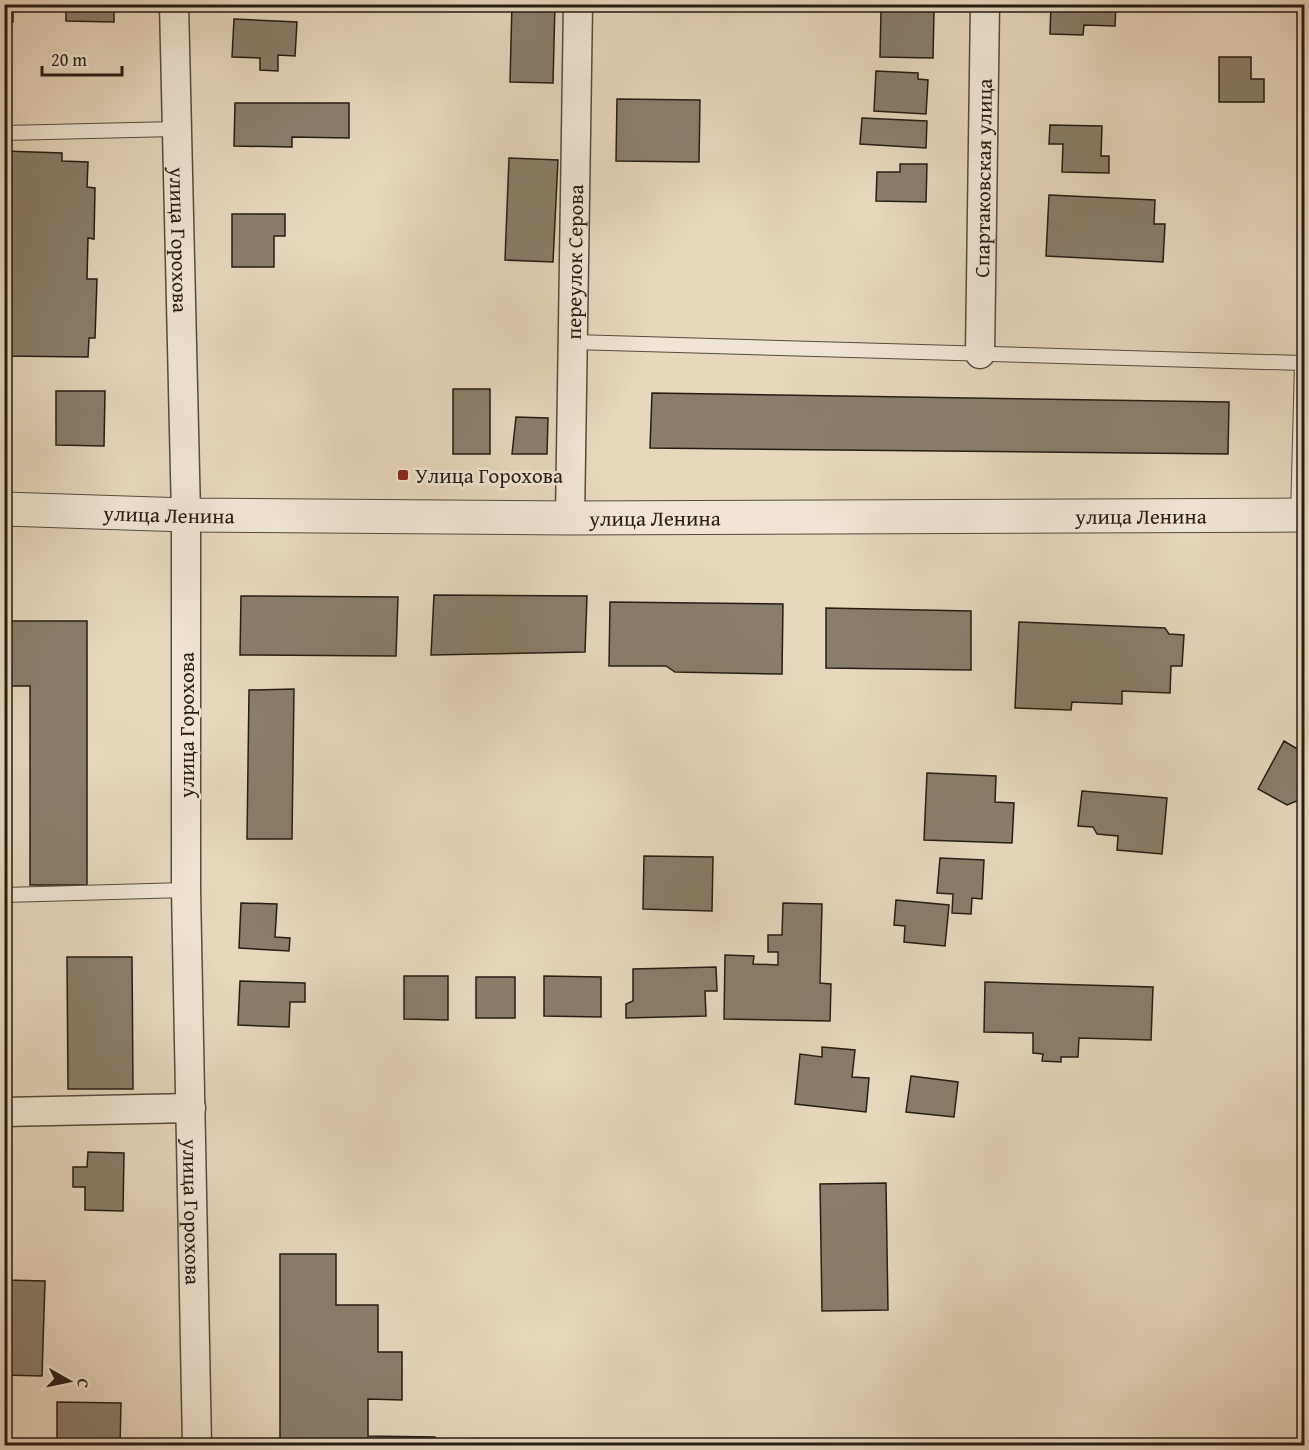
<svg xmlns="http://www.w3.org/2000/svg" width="1309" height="1450" font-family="'Gentium Book Plus',serif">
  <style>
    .building { fill: #897e6c; stroke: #251d14; stroke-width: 1.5 }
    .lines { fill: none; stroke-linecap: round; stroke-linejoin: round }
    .service-casing { stroke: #554c3e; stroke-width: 16 }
    .minor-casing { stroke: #554c3e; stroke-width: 31 }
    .tertiary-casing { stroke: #554c3e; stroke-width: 35 }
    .service { stroke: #efe5d4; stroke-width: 14 }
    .minor { stroke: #efe5d4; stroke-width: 28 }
    .tertiary { stroke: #efe5d4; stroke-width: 33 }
    .poi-dot { fill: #8f2418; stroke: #efe5d4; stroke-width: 2 }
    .labels { text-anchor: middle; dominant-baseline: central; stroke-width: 5; stroke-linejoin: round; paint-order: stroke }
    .street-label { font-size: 21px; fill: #251d14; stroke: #efe5d4 }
    .poi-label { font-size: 21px; fill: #251d14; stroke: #efe5d4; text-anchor: start }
  </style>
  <rect width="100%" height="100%" fill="#e6d7bd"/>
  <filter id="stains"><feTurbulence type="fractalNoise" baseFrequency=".00333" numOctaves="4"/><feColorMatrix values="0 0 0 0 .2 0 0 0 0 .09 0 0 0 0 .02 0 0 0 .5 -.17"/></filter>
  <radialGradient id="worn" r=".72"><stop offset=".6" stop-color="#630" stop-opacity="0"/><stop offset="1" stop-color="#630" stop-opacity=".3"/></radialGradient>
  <!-- building -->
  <path class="building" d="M4 4H13V22H4Z
    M66 4H114V22L66 21Z
    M512 4H555L553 83 510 82Z
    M1051 4H1116L1115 26 1084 25 1083 35 1050 34Z
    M881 10 934 11 933 58 880 57Z
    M234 19 297 22 295 56 278 55V71L260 70V58L232 57Z
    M1219 57H1251V79H1264V102H1219Z
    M876 71 918 73V79L928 80 926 114 874 111Z
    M617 99 700 100 699 162 616 161Z
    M235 103H349V138L292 137V147L234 146Z
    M862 118 927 121 926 148 860 144Z
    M1050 125 1102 126 1101 156H1109V173L1062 172 1063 144H1049Z
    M4 151 62 153V161L88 162 87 187 95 188 94 239 88 238 87 279H97L95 338H89L88 357 4 356Z
    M509 158 558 160 553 262 505 260Z
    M900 164H927L926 202 876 201 877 172H900Z
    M1049 195 1155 200 1154 224H1165L1163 262 1046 256Z
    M232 214H285V236H274V267H232Z
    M453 389H490V454H453Z
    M56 391H105L104 446 56 445Z
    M652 393 1229 402 1228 454 650 448Z
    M516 417 548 418 547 454H512Z
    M434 595 587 596 585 652 431 655Z
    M241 596 398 597 396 656 240 655Z
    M610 602 783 604 782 674 675 672 666 666H609Z
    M826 608 971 611V670L826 668Z
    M4 621H87V885H30V686H4Z
    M1019 622 1165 628 1169 634 1184 635 1182 666H1171L1170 693 1122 691V704L1072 702 1071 710 1015 708Z
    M294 689 292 839H247L249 690Z
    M1284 741 1304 753V803L1299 800 1287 805 1258 789Z
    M927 773 996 776 995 802 1014 803 1012 843 924 840Z
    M1082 791 1167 798 1162 854 1117 850 1118 836 1097 834 1093 827 1078 826Z
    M644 856 713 857 712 911 643 909Z
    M940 858 984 860 982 899 972 898 971 914 952 913 953 894 937 893Z
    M896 900 949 905 945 946 904 942 905 926 894 925Z
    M241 903 277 904 275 937 290 938 289 951 239 948Z
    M783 903 822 904 820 983 831 984 830 1021 724 1019 725 955 754 956 753 964 778 965V952H768V935H782Z
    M67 957H132L133 1089H68Z
    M716 967 717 991H705L706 1016 626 1018V1004L633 1001V969Z
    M404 976H448V1020L404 1019Z
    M544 976 601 977V1017L544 1016Z
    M476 977H515V1018H476Z
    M240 981 305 983V1002H290L289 1027 238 1025Z
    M985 982 1153 987 1151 1040 1079 1038 1078 1057H1061V1062L1042 1061 1043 1054 1033 1053V1033L984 1032Z
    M822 1047 855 1050 852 1077 869 1078 866 1112 795 1104 800 1054 822 1057Z
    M911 1076 958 1082 954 1117 906 1112Z
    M88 1152 124 1153 123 1211 85 1210V1187H73V1167H87Z
    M886 1183 888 1310 822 1311 820 1184Z
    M280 1254H336V1305H378V1352H402V1400L368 1399V1436L435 1437V1446H280Z
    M4 1280 45 1281 42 1376 4 1375Z
    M57 1402 121 1403 120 1446H57Z"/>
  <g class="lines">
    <!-- service casing -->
    <g class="service-casing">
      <path id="service" d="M4 133 176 129
        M573 342 1302 363 1298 515
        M4 895 186 890"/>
    </g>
    <!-- minor casing -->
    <g class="minor-casing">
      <g id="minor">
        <path id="s1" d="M174 4 186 515V890L197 1446"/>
        <path id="s2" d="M980 354 985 4"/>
        <path id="s3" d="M570 518 578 4"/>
        <path d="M4 1112 191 1108"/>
      </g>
    </g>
    <!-- tertiary casing -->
    <g class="tertiary-casing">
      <g id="tertiary">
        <path id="s4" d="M4 509 186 515 570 518 1304 515"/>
      </g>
    </g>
    <!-- service -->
    <use href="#service" class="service"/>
    <!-- minor -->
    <use href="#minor" class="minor"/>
    <!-- tertiary -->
    <use href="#tertiary" class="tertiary"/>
  </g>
  <!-- markers -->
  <rect class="poi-dot" x="397" y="469" width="12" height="12" rx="3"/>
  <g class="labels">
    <!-- street labels -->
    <g class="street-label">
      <text stroke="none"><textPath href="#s2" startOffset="176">Спартаковская улица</textPath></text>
      <text stroke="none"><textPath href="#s1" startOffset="236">улица Горохова</textPath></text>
      <text stroke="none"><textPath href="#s3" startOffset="256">переулок Серова</textPath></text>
      <text stroke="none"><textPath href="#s4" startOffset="165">улица Ленина</textPath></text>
      <text stroke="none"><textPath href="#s4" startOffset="1137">улица Ленина</textPath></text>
      <text stroke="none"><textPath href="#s4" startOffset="651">улица Ленина</textPath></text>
      <text transform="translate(186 725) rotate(-90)">улица Горохова</text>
      <text stroke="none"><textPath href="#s1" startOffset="1208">улица Горохова</textPath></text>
    </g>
    <!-- poi labels -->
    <g class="poi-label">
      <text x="415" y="475">Улица Горохова</text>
    </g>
  </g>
  <!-- margin -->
  <rect width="1309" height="1450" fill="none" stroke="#e6d7bd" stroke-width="24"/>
  <rect x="6" y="6" width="1297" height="1438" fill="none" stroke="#251d14" stroke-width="3"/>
  <rect x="12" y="12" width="1285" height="1426" fill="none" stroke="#251d14" stroke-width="1.5"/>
  <!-- north arrow -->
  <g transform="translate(69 1381) rotate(99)" stroke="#efe5d4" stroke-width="4.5" paint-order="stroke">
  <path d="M0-4.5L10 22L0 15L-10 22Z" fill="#251d14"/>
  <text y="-9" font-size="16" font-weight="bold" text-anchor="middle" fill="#251d14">С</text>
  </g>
  <!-- scale -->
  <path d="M42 66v9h80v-9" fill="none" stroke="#251d14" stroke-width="3"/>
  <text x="51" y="66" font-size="18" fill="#251d14" stroke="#efe5d4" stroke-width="4.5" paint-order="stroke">20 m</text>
  <rect width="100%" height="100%" filter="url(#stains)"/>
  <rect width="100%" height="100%" fill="url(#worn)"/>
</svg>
